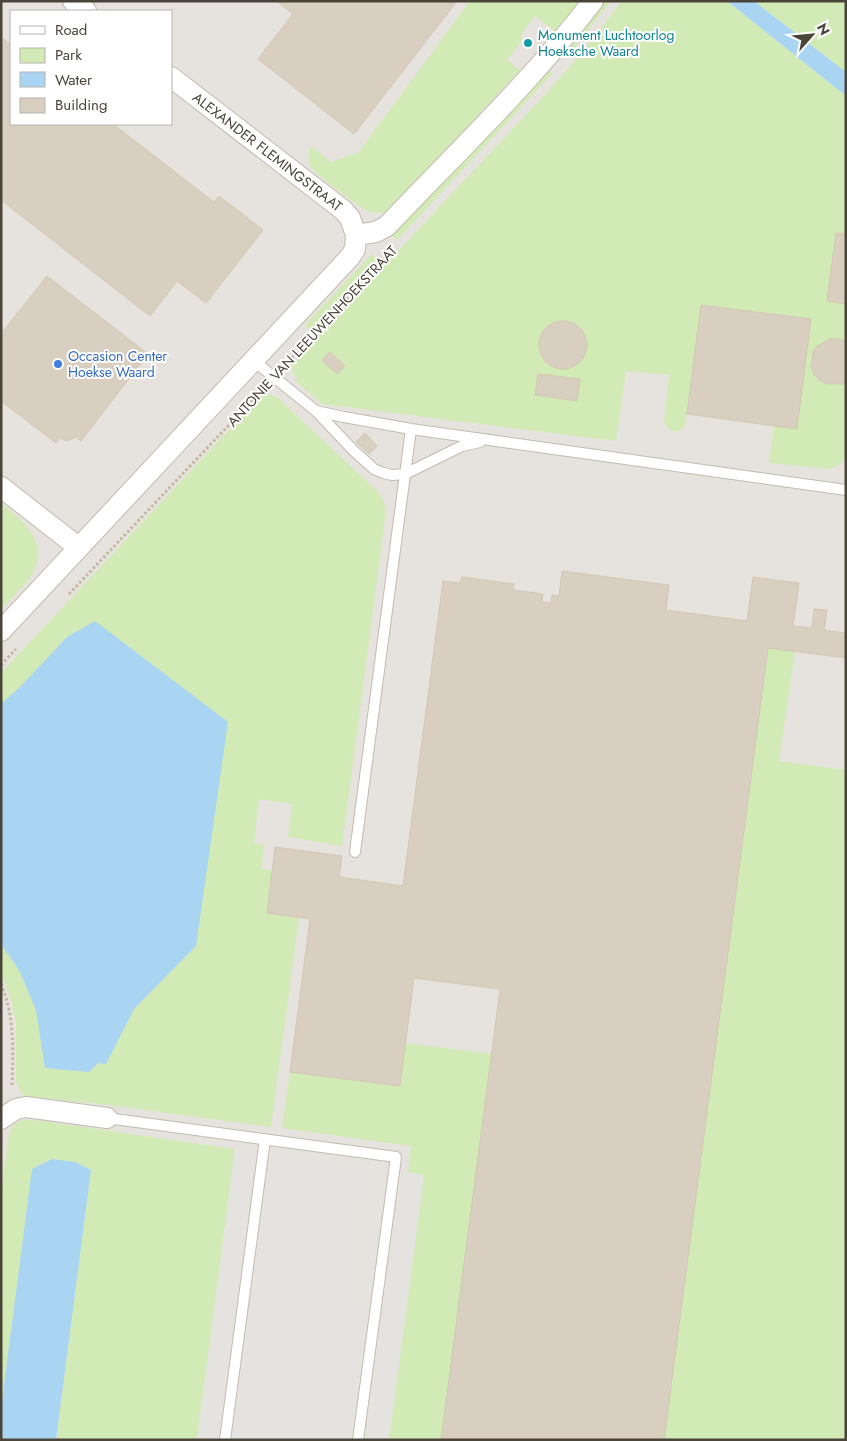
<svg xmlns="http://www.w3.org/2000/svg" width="847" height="1441" font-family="Jost,sans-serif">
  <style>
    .industrial { fill: #e6e2dd; fill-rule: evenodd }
    .green { fill: #d2eab5 }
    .parking { fill: #e5e3e0 }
    .water { fill: #a9d4f2 }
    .building { fill: #d8cfc1; stroke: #d3c7b4 }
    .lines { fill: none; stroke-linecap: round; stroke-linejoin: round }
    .lane-casing { stroke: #c2bbae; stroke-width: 12 }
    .street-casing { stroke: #c2bbae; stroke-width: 22 }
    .path { stroke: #c4b79f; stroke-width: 3; stroke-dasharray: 2.5 2.5; stroke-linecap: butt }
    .lane { stroke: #fff; stroke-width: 10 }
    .street { stroke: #fff; stroke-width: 20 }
    .culture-dot { fill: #0f9aa8; stroke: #fff; stroke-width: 2 }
    .shop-dot { fill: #3f7fe0; stroke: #fff; stroke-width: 2 }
    .labels { text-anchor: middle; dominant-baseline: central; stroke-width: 4; stroke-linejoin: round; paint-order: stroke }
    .culture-label { font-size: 14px; fill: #0d838f; stroke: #fff; text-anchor: start }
    .street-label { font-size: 14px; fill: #4b4439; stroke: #fff }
    .shop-label { font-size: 14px; fill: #366cbe; stroke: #fff; text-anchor: start }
  </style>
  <rect width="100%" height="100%" fill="#f6f3ec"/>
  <!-- industrial -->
  <path class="industrial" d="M1 1H675L846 142V1440H1ZM11 11H171V124H11Z"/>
  <!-- green -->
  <path class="green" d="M470 1H580L556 32 535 16 522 33V40L507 60 520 70 390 210C381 214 372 214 364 209 355 204 313 172 310 165 307 158 309 152 311 146L331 162 358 153Z
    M601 1H611L574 48 568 43Z
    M622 1H727L846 96V234L836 233 827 301 846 304V455C843 463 836 468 827 469L769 463 774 426 811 319 701 305 685 426C678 435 670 432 664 423L669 375 626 371 616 441 322 404 300 385 296 380 291 365 541 99 576 60Z
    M754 1H846V72Z
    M547 68 552 74 397 240 391 234Z
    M372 254 379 260 311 331 305 325Z
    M264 393 277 397 375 489 383 499 386 511 342 846 288 837 292 804 259 799 254 843 264 845 261 869 272 870 267 913 299 918 271 1127 108 1105 25 1096 19 1089 16 1081V1022L11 1000 1 972V944L20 972 37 1010 45 1068 89 1072 98 1063 106 1064 134 1009 196 946 95 621 67 637 21 686 1 704V673Z
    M1 503C25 522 52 545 30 577 22 589 11 599 1 609Z
    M768 648 795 651 779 761 846 770V1440H664Z
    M405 1043 492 1054 441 1440H389L424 1175 408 1172 411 1146 282 1128 290 1072 400 1086Z
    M23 1120H34L235 1149 197 1440H56L91 1170 75 1162 52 1159 32 1169 1 1408V1194L9 1133 15 1124Z"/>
  <!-- parking -->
  <path class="parking" d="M235 1149 364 1167 347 1302 364 1304 382 1169 424 1175 389 1440H197Z"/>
  <!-- water -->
  <path class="water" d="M727 1H754L846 72V96Z
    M95 621 228 722 196 946 134 1009 106 1064 98 1063 89 1072 45 1068 36 1010 20 972 1 944V704L21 686 67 637Z
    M52 1159 75 1162 91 1170 56 1440H1V1408L32 1169Z"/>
  <!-- building -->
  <path class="building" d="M277 1H457L354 134 258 59 293 14Z
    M1 37 11 45V124H113L214 202 219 196 263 230 206 303 177 281 150 316 1 200Z
    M836 233 846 234V304L827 301Z
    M47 276 148 354 81 441 76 437 67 441 60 438 56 443 1 401V334Z
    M701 305 811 319 797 429 687 414Z
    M539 345a24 24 0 1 1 48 0a24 24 0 1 1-48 0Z
    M830 339H838L846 341V382L842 384H826L819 380 814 374 811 367 813 352 817 346Z
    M330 352 345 366 337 374 322 360Z
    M538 374 580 379 577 401 535 395Z
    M365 433 377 446 369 454 356 442Z
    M562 571 669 585 666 610 747 621 753 577 799 583 793 626 812 628 814 609 827 610 824 630 846 633V658L768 648 664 1440H441L500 989 414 978 400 1086 290 1072 310 919 267 913 275 847 342 856 339 877 403 886 443 581 460 583 462 577 514 584 513 590 543 594 542 602 551 603 552 595 559 596Z"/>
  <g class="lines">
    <!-- lane casing -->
    <g class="lane-casing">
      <path id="lane" d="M254 361 316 411 354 451 374 469 383 473 392 475 405 474 462 446 480 442
        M316 411 344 417 411 429 846 490
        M355 852 411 429
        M107 1118 396 1157 358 1440
        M225 1440 265 1139"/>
    </g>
    <!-- street casing -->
    <g class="street-casing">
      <g id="street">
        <path d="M73 1 86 11"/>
        <path id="s1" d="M171 77 343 210 350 218 356 235"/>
        <path d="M1 487 78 547"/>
        <path d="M1 631 350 257 355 249 356 235 376 232 387 226C457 152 531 82 593 1"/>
        <path d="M1 1119 16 1109 26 1107 107 1118"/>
      </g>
    </g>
    <!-- path -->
    <path class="path" d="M285 365 392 250
      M69 594 262 390
      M1 665 16 649
      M1 984C15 1016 13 1052 12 1087"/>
    <!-- lane -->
    <use href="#lane" class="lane"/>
    <!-- street -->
    <use href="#street" class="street"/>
  </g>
  <!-- markers -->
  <circle class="culture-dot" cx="528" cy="43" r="5"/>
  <circle class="shop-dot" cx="58" cy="364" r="5"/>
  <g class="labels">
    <!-- culture labels -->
    <g class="culture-label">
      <text x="538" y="35">Monument Luchtoorlog<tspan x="538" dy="16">Hoeksche Waard</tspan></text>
    </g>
    <!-- street labels -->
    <g class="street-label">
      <text stroke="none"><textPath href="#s1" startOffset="122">ALEXANDER FLEMINGSTRAAT</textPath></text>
      <text transform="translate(312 336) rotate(-47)">ANTONIE VAN LEEUWENHOEKSTRAAT</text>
    </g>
    <!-- shop labels -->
    <g class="shop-label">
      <text x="68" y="356">Occasion Center<tspan x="68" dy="16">Hoekse Waard</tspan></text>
    </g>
  </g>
  <!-- border -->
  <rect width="847" height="1441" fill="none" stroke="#4b4439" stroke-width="5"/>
  <!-- legend -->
  <rect x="10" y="10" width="162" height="115" fill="#ffffff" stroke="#b7b4b0"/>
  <rect x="20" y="26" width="25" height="8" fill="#ffffff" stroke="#b7b4b0"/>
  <text x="55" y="35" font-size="15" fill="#4b4439">Road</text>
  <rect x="20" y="48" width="25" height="15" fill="#d2eab5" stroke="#b7b4b0"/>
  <text x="55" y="60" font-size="15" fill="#4b4439">Park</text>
  <rect x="20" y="72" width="25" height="15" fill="#a9d4f2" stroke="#b7b4b0"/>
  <text x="55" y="85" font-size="15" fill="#4b4439">Water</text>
  <rect x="20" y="98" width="25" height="15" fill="#d8cfc1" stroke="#b7b4b0"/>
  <text x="55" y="110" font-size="15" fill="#4b4439">Building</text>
  <!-- north arrow -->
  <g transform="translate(812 35) rotate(63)" stroke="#ffffff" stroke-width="4" paint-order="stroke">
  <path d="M0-4L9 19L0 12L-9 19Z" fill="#4b4439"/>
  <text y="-8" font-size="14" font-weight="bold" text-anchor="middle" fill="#4b4439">N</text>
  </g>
</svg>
